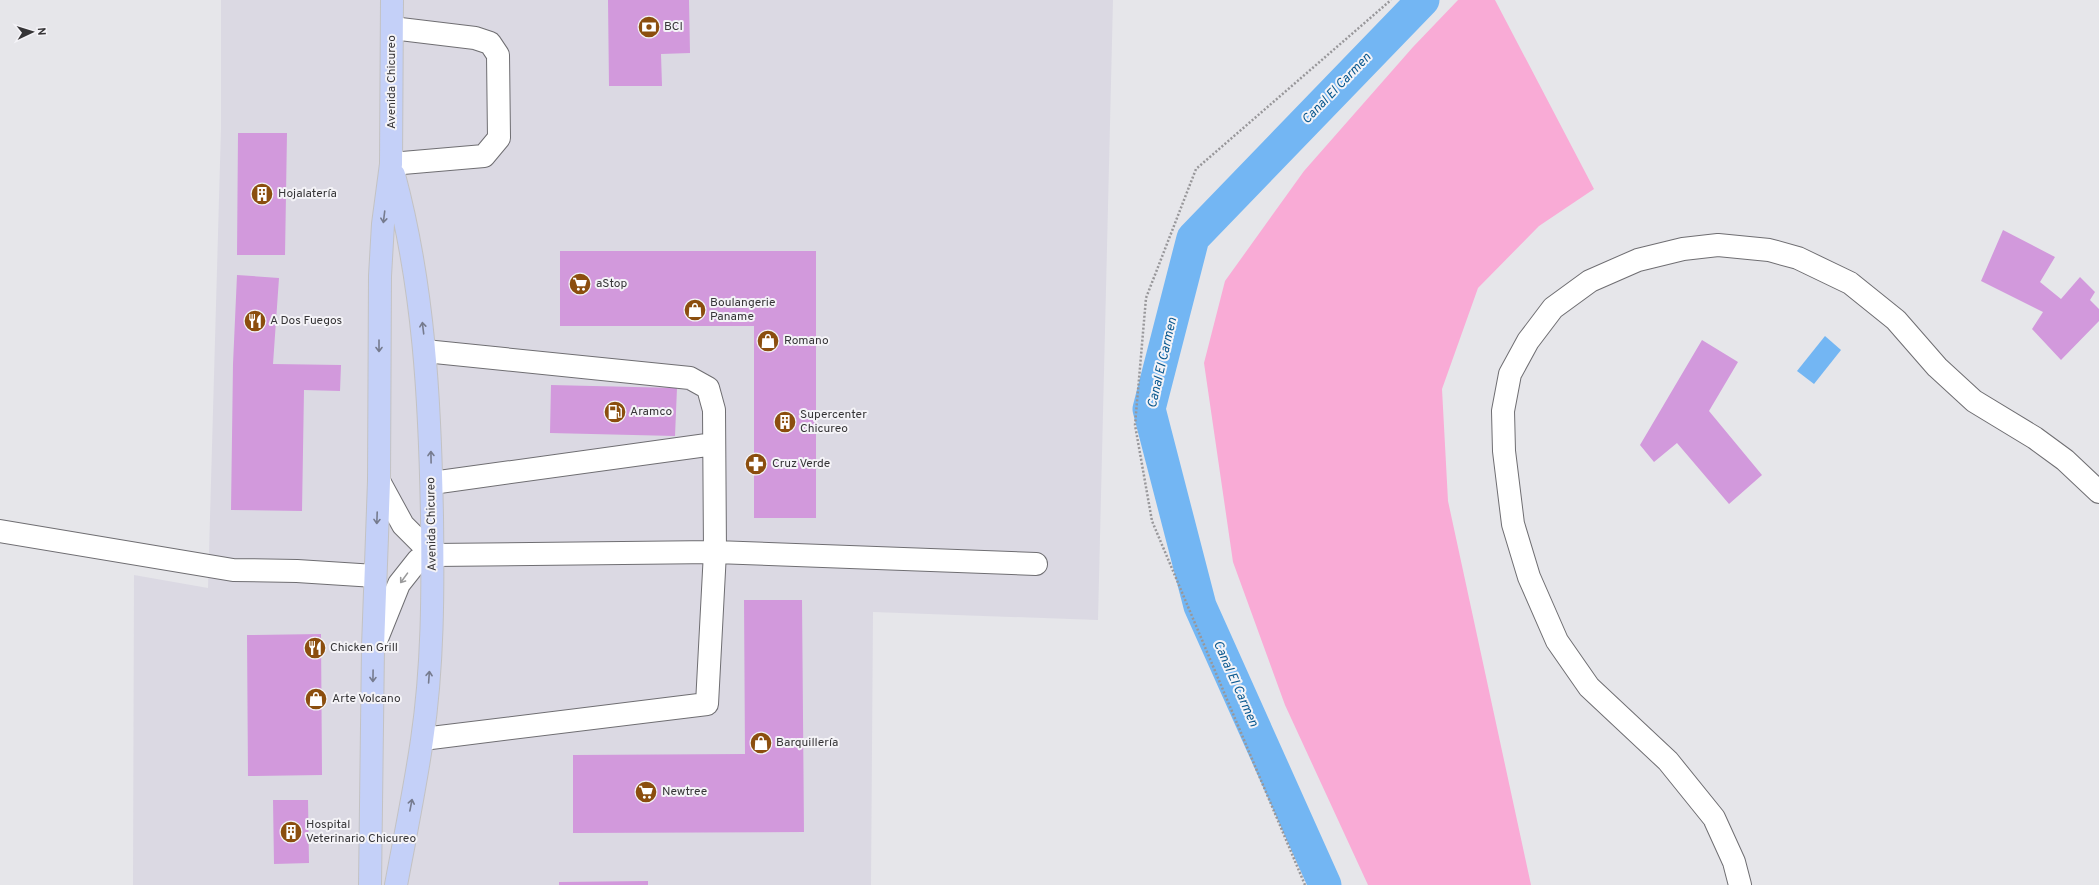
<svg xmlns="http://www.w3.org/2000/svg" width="2099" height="885" font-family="Overpass,sans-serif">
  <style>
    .built { fill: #dbd9e3 }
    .green { fill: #f9abd6 }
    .water { fill: #73b6f3 }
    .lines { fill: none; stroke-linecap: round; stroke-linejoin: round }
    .canal { stroke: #73b6f3; stroke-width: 33 }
    .building { fill: #d299dc }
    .minor-casing { stroke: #6f6e72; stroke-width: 24 }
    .major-casing { stroke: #c3c2c3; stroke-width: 24 }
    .path { stroke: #98979a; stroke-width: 2.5; stroke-dasharray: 2 2; stroke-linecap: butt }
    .minor { stroke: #fff; stroke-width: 22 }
    .major { stroke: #c4d0f8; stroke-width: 22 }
    .oneway { stroke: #767b8e }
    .oneway2 { stroke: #9a9a9b }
    .labels { text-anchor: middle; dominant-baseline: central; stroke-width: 4; stroke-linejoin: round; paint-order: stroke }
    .poi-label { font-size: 12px; fill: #363537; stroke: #f4f3f7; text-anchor: start }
    .street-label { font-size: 12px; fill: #363537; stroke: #f4f3f7 }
    .water-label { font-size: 13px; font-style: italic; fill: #09588f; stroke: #f4f3f7 }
  </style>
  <rect width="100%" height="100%" fill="#e6e6ea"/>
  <!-- built -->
  <path class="built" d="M221 0H1113L1098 620 873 612 871 885H133L134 575 208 588 221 128Z"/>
  <!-- green -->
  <path class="green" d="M1458 0H1495L1594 189 1539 226 1478 288 1442 389 1448 501 1531 885H1368L1285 705 1233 562 1204 363 1225 281 1304 171 1413 47Z"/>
  <!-- water -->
  <path class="water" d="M1825 336 1841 350 1814 384 1797 371Z"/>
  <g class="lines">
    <!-- canal -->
    <path class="canal" d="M1325 885 1200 606 1149 409 1193 238 1423 0"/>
  </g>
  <!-- building -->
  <path class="building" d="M608 0H689L690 53 661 54 662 86H609Z
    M238 133H287L285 255H237Z
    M2003 230 2055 257 2040 282 2061 299 2080 277 2095 292 2090 300 2099 309V321L2061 360 2032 329 2043 312 1981 281Z
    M560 251H816V518H754V326H560Z
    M237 275 279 278 273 364 341 365 340 391 304 390 302 511 231 510 233 364Z
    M1702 340 1738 362 1709 411 1762 475 1729 504 1677 443 1654 462 1640 445Z
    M551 385 677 388 675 436 550 433Z
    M744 600H802L804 832 573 833V755L745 754Z
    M321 634 322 775 248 776 247 635Z
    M273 800H308L309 863 274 864Z
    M648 881V885H559V882Z"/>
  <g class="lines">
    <!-- minor casing -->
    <g class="minor-casing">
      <path id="minor" d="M391 164 484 156 499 138 498 55 490 43 475 38 392 28
        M379 481 403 525 433 555
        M432 483 714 444
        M0 531 233 570 297 571 375 576
        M374 646 399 584 418 560 433 555 715 552 1036 564
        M423 739 707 704 715 552 714 410 708 388 690 378 425 351
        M1740 885 1734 862 1714 818 1668 761 1589 687 1557 641 1529 577 1513 524 1504 451 1503 411 1510 374 1528 341 1553 308 1590 281 1638 260 1683 249 1718 245 1769 250 1798 258 1850 283 1896 320 1937 367 1974 401 2035 438 2065 460 2099 492"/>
    </g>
    <!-- major casing -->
    <g class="major-casing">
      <path id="major" d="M394 175C424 287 430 401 432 517 433 592 433 666 422 740 415 788 405 837 396 885
        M370 885 373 647 379 481 380 276 383 224 391 164 392 0"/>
    </g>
    <!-- path -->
    <path class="path" d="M1305 885 1152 521 1135 425 1146 298 1196 169 1391 0"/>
    <!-- minor -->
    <use href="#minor" class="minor"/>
    <!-- major -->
    <use href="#major" class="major"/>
  </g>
  <!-- one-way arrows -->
  <defs><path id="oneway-shaft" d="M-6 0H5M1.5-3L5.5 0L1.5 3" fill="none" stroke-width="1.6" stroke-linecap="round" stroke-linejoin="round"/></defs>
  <g class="oneway">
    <use href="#oneway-shaft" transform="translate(384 217) rotate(97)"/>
    <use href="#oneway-shaft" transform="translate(423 328) rotate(-97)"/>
    <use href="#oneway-shaft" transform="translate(379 346) rotate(90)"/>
    <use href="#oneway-shaft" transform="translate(431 457) rotate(-91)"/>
    <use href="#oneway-shaft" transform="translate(377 518) rotate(92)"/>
    <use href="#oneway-shaft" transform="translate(373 676) rotate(91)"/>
    <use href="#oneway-shaft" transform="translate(429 677) rotate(-86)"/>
    <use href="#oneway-shaft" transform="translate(411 805) rotate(-79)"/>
  </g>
  <use class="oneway2" href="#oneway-shaft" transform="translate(404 578) rotate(126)"/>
  <!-- icons -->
  <defs>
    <g id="bank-disc" transform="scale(1.15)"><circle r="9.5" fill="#8b4e0e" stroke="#f4f3f7"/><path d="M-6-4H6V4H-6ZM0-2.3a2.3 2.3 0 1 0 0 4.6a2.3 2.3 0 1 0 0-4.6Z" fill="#fff"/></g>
    <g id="building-disc" transform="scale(1.15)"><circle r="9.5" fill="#8b4e0e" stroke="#f4f3f7"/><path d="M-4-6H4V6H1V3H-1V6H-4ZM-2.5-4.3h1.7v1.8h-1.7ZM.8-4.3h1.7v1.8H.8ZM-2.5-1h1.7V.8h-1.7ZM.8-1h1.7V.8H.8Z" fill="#fff"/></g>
    <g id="supermarket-disc" transform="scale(1.15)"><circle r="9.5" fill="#8b4e0e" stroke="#f4f3f7"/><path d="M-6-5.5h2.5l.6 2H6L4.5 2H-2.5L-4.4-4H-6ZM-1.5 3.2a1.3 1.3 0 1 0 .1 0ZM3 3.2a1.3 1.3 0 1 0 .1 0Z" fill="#fff"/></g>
    <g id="shop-disc" transform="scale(1.15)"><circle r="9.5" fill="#8b4e0e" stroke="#f4f3f7"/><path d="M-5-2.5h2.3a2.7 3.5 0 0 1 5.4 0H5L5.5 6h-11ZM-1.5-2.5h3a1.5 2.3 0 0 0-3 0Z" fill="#fff"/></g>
    <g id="restaurant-disc" transform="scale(1.15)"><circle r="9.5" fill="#8b4e0e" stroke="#f4f3f7"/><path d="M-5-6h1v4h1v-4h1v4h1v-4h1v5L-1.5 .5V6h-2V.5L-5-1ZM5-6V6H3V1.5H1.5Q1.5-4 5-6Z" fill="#fff"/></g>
    <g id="fuel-disc" transform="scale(1.15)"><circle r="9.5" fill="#8b4e0e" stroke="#f4f3f7"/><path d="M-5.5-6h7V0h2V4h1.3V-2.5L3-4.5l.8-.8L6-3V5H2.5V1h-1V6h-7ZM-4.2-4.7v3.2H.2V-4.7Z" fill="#fff"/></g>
    <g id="pharmacy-disc" transform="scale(1.15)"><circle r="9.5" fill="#8b4e0e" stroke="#f4f3f7"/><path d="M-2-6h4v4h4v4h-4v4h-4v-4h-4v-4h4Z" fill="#fff"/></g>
  </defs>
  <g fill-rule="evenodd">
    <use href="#bank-disc" x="649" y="27"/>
    <use href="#building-disc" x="262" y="194"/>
    <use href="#supermarket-disc" x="580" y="284"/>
    <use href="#shop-disc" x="695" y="310"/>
    <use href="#restaurant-disc" x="255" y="321"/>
    <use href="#shop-disc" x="768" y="341"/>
    <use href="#fuel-disc" x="615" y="412"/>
    <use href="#building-disc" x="785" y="422"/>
    <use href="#pharmacy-disc" x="756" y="464"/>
    <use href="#restaurant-disc" x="315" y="648"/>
    <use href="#shop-disc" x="316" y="699"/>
    <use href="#shop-disc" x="761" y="743"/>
    <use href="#supermarket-disc" x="646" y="792"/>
    <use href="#building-disc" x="291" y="832"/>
  </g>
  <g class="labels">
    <!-- poi labels -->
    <g class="poi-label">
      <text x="664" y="27">BCI</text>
      <text x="278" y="194">Hojalatería</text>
      <text x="596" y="284">aStop</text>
      <text x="710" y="303">Boulangerie<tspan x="710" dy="14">Paname</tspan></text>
      <text x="270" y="321">A Dos Fuegos</text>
      <text x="784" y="341">Romano</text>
      <text x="630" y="412">Aramco</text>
      <text x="800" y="415">Supercenter<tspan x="800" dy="14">Chicureo</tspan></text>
      <text x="772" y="464">Cruz Verde</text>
      <text x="330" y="648">Chicken Grill</text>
      <text x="332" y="699">Arte Volcano</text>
      <text x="776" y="743">Barquillería</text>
      <text x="662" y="792">Newtree</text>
      <text x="306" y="825">Hospital<tspan x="306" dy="14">Veterinario Chicureo</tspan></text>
    </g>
    <!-- street labels -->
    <g class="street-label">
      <text transform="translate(392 82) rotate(-90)">Avenida Chicureo</text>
      <text transform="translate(432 524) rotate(-91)">Avenida Chicureo</text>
    </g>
    <!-- water labels -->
    <g class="water-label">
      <text transform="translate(1337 89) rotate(-46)">Canal El Carmen</text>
      <text transform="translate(1163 363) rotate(-77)">Canal El Carmen</text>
      <text transform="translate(1235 684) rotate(66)">Canal El Carmen</text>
    </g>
  </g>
  <!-- north arrow -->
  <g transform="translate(32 32) rotate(86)" stroke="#f4f3f7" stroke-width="3" paint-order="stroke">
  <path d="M0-3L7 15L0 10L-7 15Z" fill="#363537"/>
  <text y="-6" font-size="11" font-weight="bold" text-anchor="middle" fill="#363537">N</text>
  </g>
</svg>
